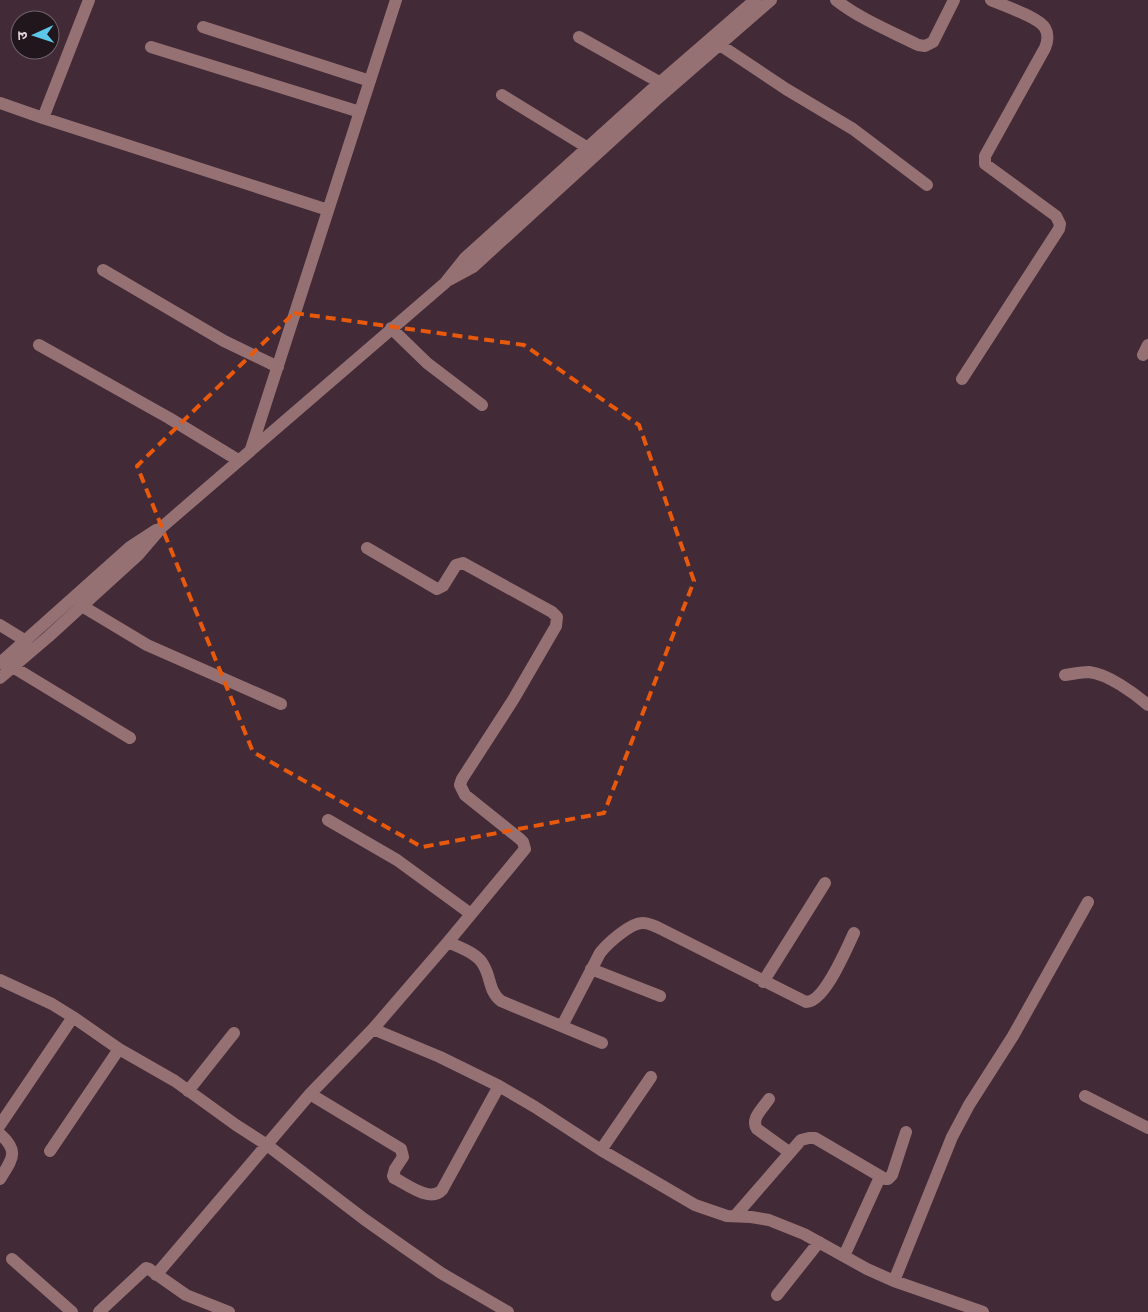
<svg xmlns="http://www.w3.org/2000/svg" width="1148" height="1312" font-family="'PT Sans','Noto Sans Devanagari',sans-serif">
  <style>
    .lines { fill: none; stroke-linecap: round; stroke-linejoin: round }
    .minor { stroke: #967174; stroke-width: 12 }
    .marked { fill: none; stroke: #e8590c; stroke-width: 4; stroke-dasharray: 10 6; stroke-linejoin: round }
  </style>
  <rect width="100%" height="100%" fill="#422a37"/>
  <g class="lines">
    <!-- minor -->
    <path class="minor" d="M836 0C860 19 890 31 918 45L925 46 933 42 954 0
      M203 27 370 81
      M579 37 659 82
      M714 41 786 89 853 129 927 185
      M151 47 360 112
      M502 95 593 151
      M0 103 43 118 328 210
      M43 118 89 0
      M103 270 224 341 278 367
      M449 280 473 267 656 100 771 0
      M391 328 427 363 482 405
      M39 345 169 418 238 460
      M1143 355 1148 345
      M962 379 1059 229 1060 224 1056 216 985 164V156L1045 48C1048 41 1049 35 1045 28 1039 17 1004 6 991 0
      M251 449 396 0
      M82 606 147 645 281 704
      M0 625 26 641
      M0 663 130 547 156 530
      M13 667 130 738
      M1065 675C1073 674 1081 672 1089 672 1108 674 1134 693 1148 705
      M0 678 48 637 138 555 162 527 445 283 465 258 649 92 755 0
      M328 820 397 860 471 914
      M448 942C460 948 478 953 484 966 491 978 489 992 501 1001L602 1043
      M591 969 660 996
      M0 980 52 1004 73 1017 119 1049 175 1081 236 1125 267 1145 364 1219 405 1248 441 1273 508 1312
      M763 982 825 883
      M562 1026 600 953C607 944 631 922 643 923 650 923 657 927 663 930L806 1002C825 1002 846 949 854 933
      M373 1029 440 1057 499 1086 535 1107 601 1150 695 1205 727 1216 751 1217 769 1220 804 1234 867 1269 894 1281 983 1312
      M188 1091 234 1033
      M310 1094 401 1149 403 1157 395 1169 393 1176 394 1178C407 1184 430 1203 442 1190L499 1086
      M1085 1096 1148 1128
      M769 1099C763 1108 750 1119 757 1129L789 1152
      M0 1125 73 1017
      M0 1134C20 1152 12 1159 0 1179
      M601 1150 651 1077
      M50 1151 119 1049
      M735 1216 801 1140 809 1138H815L885 1179H888L892 1175 906 1132
      M844 1256 880 1177
      M12 1259 72 1312
      M156 1275 310 1094 373 1029 448 942 525 849 523 842 520 839 465 795 460 785 462 779 513 700 556 626 557 617 552 612 463 563 456 565 443 586 437 589 367 548
      M894 1281 952 1137 969 1105 1013 1036 1088 902
      M777 1295 819 1242
      M99 1312 146 1268 149 1269 186 1295 229 1312"/>
  </g>
  <!-- marked area -->
  <path class="marked" d="M294 313 524 345 639 425 694 581 604 813 422 847 253 752 137 466Z"/>
  <!-- north arrow -->
  <g transform="translate(35 35) rotate(267)"><circle r="24" fill="#21161c" stroke="#70636a"/>
  <path d="M0-4L9 19L0 12L-9 19Z" fill="#5cc7e8"/>
  <text y="-8" font-size="14" font-weight="bold" text-anchor="middle" fill="#e6d6de">उ</text>
  </g>
</svg>
